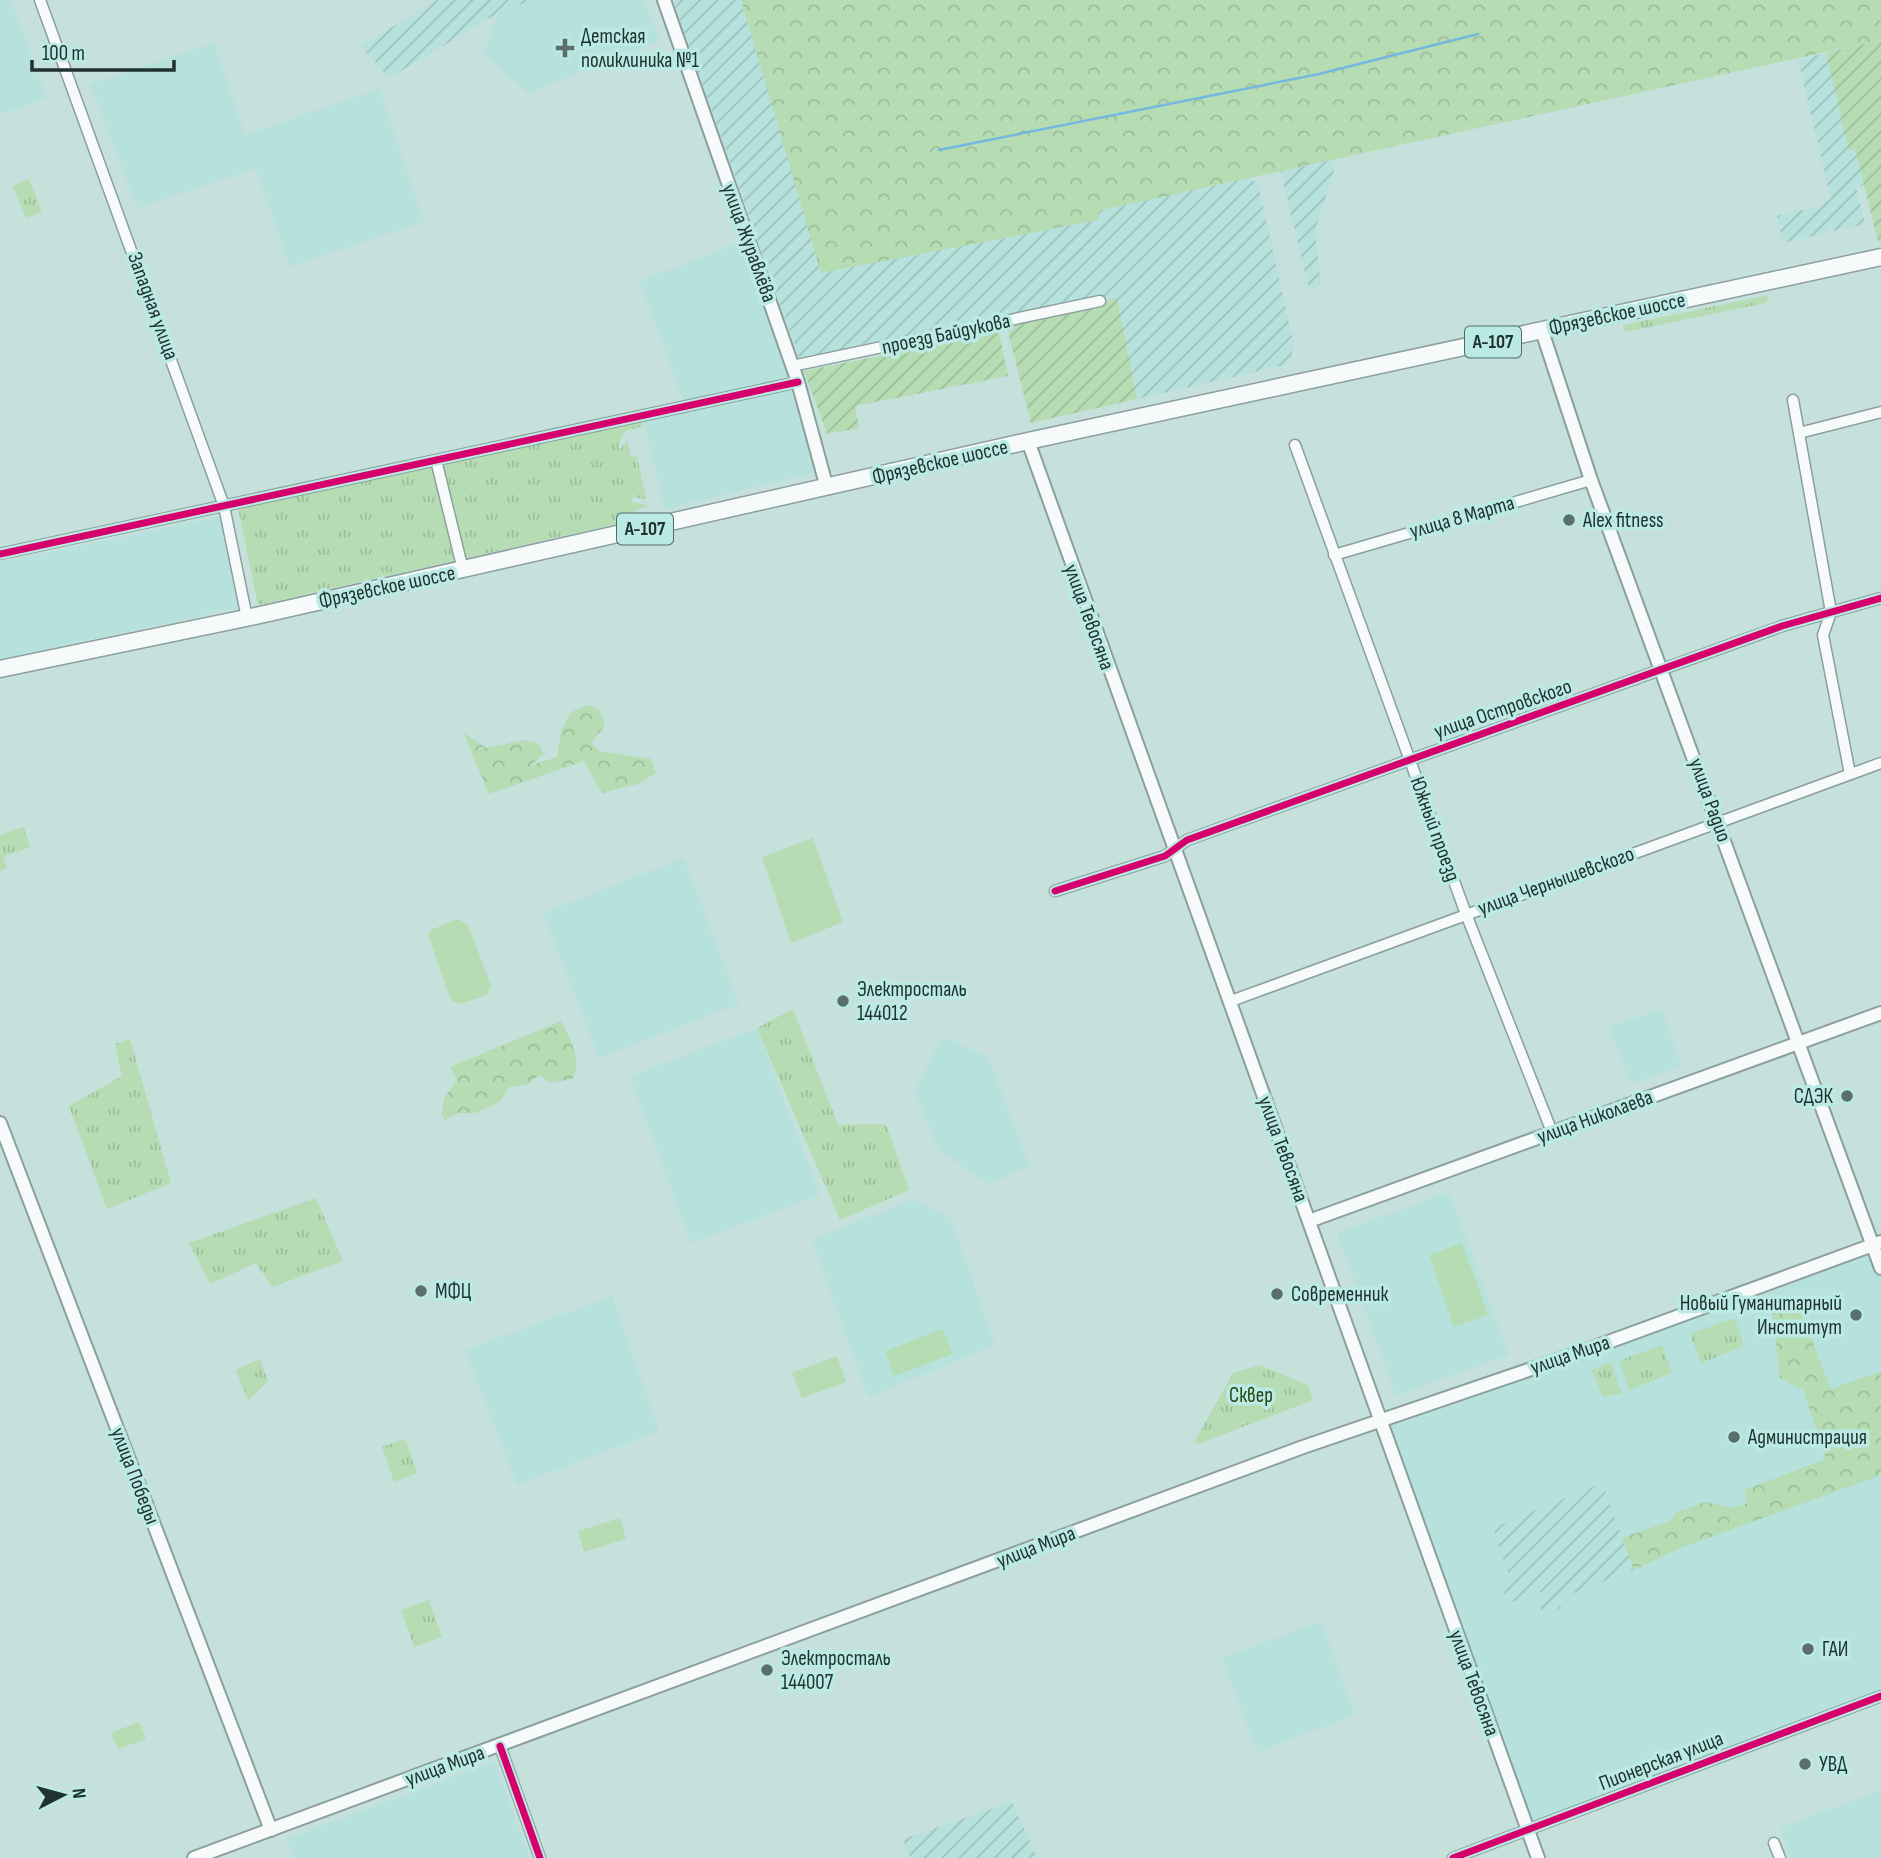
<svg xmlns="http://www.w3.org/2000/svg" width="1881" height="1858" font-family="'Sofia Sans Condensed',sans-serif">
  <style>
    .built { fill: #b6e1dc }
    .industrial { fill: url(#industrial-furrows) }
    .grass { fill: url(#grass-tufts) }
    .forest { fill: url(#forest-crowns) }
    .garden { fill: url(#garden-furrows) }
    .pitch { fill: #b6dcb3 }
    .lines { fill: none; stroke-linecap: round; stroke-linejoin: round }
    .stream { stroke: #73b8de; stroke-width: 2.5 }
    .minor-casing { stroke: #8b9f9c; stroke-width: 13 }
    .tertiary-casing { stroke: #8b9f9c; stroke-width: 16 }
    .secondary-casing { stroke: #8b9f9c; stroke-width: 16 }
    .trunk-casing { stroke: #8b9f9c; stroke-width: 19 }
    .minor { stroke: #f6fafa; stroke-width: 10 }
    .tertiary { stroke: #f6fafa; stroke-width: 12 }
    .secondary { stroke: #f6fafa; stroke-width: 12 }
    .trunk { stroke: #f6fafa; stroke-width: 16 }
    .cycleway-casing { stroke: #bbeae4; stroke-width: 11 }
    .cycleway { stroke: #d6006c; stroke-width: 7 }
    .poi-dot { fill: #5a6f6c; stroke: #bbeae4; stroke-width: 2.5 }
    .labels { text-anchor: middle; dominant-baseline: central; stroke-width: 7; stroke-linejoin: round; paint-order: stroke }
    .shield { fill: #bbeae4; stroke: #4e6966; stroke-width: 2 }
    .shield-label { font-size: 19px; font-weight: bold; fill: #203230 }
    .poi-label { font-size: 21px; fill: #203230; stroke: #bbeae4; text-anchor: start }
    .street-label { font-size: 21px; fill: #203230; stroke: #bbeae4 }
    .park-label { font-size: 21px; fill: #244510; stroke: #bbeae4 }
  </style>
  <defs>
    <pattern id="industrial-furrows" width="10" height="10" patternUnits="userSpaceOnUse" patternTransform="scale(1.75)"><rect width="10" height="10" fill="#b6e1dc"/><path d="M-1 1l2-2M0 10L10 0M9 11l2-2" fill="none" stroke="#9cc2bd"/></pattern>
    <pattern id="grass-tufts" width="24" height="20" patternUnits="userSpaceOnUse" patternTransform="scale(1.75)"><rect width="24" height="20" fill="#b6dcb3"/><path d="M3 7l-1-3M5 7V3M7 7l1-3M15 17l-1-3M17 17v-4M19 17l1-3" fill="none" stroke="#9cbd9a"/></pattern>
    <pattern id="forest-crowns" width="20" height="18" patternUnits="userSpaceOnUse" patternTransform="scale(1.75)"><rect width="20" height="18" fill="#b6dcb3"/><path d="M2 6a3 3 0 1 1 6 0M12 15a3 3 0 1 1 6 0" fill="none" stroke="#9cbd9a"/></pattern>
    <pattern id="garden-furrows" width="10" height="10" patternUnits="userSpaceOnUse" patternTransform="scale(1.75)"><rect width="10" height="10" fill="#b6dcb3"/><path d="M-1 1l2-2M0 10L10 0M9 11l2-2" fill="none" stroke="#9cbd9a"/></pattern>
  </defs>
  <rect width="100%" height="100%" fill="#c6e0dc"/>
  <!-- built -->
  <path class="built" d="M0 0H11L47 98 0 114Z
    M532 0H644L660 41 528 93 484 54 498 13Z
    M214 43 245 135 379 89 424 222 290 267 256 169 137 208 90 84Z
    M741 242 786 370 816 472 665 509 643 419 686 409 640 281Z
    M219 517 239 608 0 659V562Z
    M684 858 739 1004 599 1058 543 913Z
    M1662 1009 1682 1066 1631 1084 1609 1027Z
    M757 1028 820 1195 691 1243 630 1076Z
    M942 1036 988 1057 1029 1166 990 1184 939 1151 915 1092Z
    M1449 1192 1509 1355 1396 1396 1337 1233Z
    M913 1199 951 1218 995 1345 868 1397 812 1240Z
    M1881 1242V1696L1527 1830 1379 1421Z
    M612 1296 659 1431 517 1485 465 1350Z
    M1321 1621 1355 1715 1257 1752 1222 1658Z
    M495 1761 530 1858H295L287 1839Z
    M1881 1790V1858H1791L1779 1828Z"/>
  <!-- industrial -->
  <path class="industrial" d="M437 0H532L498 13 389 78 361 46Z
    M673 0H741L822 272 1099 220 1097 211 1242 178 1250 179 1258 183 1294 346 1291 357 1285 365 1137 399 1117 299 800 360Z
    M1826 53 1849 150 1855 149 1864 185 1856 187 1865 224 1834 231 1832 227H1829L1830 232 1783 243 1777 216 1824 205 1823 201 1831 199 1798 60Z
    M1331 160 1334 171 1315 231 1321 285 1309 289 1280 169Z
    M1602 1483 1634 1570 1558 1599 1561 1608 1543 1614 1539 1604 1544 1601 1541 1592 1507 1604 1500 1583 1510 1579 1493 1528Z
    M1012 1802 1037 1858H910L903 1839Z"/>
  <!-- grass -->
  <path class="grass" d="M29 179 42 212 26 218 13 186Z
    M1769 295 1766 303 1625 332 1623 325Z
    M642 422V426L624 432 618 446 620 450 627 440 631 457 637 456 646 499 631 497 632 502 649 506 634 511 630 521 258 605 237 503Z
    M23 827 31 847 3 857 7 868 0 871V835Z
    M793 1009 838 1125 886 1124 909 1190 840 1220 757 1028Z
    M130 1039 171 1183 107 1209 69 1106 122 1076 115 1044Z
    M316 1198 343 1261 272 1287 256 1263 210 1284 189 1243Z
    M1734 1318 1743 1341 1742 1347 1701 1363 1690 1334Z
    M1662 1345 1672 1373 1629 1390 1619 1361Z
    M260 1359 268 1381 248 1401 236 1370Z
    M1611 1362 1621 1393 1603 1397 1591 1370Z
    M1260 1365 1308 1385 1313 1400 1198 1444 1194 1442 1233 1373Z
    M405 1439 417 1473 394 1482 382 1447Z
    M429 1600 442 1637 414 1647 401 1610Z"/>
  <!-- forest -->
  <path class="forest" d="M741 0H1881V40L1098 211 1099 220 821 273Z
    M589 705 599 710 605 726 591 743 599 751 651 759 656 773 638 784 602 793 584 761 489 794 463 732 486 748 524 740 538 743 544 754 531 765 557 757 561 732 571 712Z
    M561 1021C570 1037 583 1062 572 1079L551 1083 539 1075 528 1084 508 1088 501 1101 495 1104 475 1113H458L445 1120 441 1114 445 1097 457 1080 450 1067Z
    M1796 1300 1831 1389 1881 1371V1475L1683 1547 1634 1570 1622 1538 1672 1520 1675 1513 1706 1502 1732 1508 1747 1503 1744 1490 1826 1459 1803 1390 1780 1378 1772 1312Z"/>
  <!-- garden -->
  <path class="garden" d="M1881 40V240L1878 241 1855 149 1849 151 1826 53Z
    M1117 298 1137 399 1031 423 1005 320Z
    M999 332 1008 376 855 406 859 428 827 434 804 371Z"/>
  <!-- pitch -->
  <path class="pitch" d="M813 838 843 922 791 943 762 857Z
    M458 919 468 925 491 986 487 995 460 1004 451 1000 428 935 431 930Z
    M1462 1243 1488 1315 1454 1327 1429 1255Z
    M943 1329 953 1354 894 1376 885 1351Z
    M837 1356 846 1382 802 1398 792 1373Z
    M620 1518 626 1539 584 1552 578 1531Z
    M139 1722 146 1739 118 1749 111 1733Z"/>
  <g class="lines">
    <!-- stream -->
    <path class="stream" d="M939 150 1319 74 1478 34"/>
    <!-- minor casing -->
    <g class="minor-casing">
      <path id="minor" d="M40 0 224 506 247 618
        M792 366 1100 301
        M1793 400 1831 612 1823 635 1850 774
        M1799 433 1881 412
        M1295 445 1466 914 1552 1132
        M436 460 463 570
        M0 554 798 382
        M1334 555 1591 480
        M1055 891 1165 856 1187 840 1782 626 1881 598
        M1231 1001 1881 763
        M500 1746 540 1858
        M1774 1843 1780 1858
        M1453 1858 1881 1696"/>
    </g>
    <!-- tertiary casing -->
    <g class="tertiary-casing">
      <path id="tertiary" d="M664 0 798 382 827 488"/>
    </g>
    <!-- secondary casing -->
    <g class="secondary-casing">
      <path id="secondary" d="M1542 331 1591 480 1881 1268
        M1028 441 1538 1858
        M0 1123 271 1830
        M1309 1221 1881 1013
        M194 1858 1303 1447 1581 1352 1881 1242"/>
    </g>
    <!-- trunk casing -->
    <g class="trunk-casing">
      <path id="trunk" d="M0 669 260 615 1028 441 1881 257"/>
    </g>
    <!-- minor -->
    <use href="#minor" class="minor"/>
    <!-- tertiary -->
    <use href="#tertiary" class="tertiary"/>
    <!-- secondary -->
    <use href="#secondary" class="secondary"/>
    <!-- trunk -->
    <use href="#trunk" class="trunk"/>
    <!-- cycleway casing -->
    <g class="cycleway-casing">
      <path id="cycleway" d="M0 554 798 382
        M1055 891 1165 856 1187 840 1782 626 1881 598
        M500 1746 540 1858
        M1453 1858 1881 1696"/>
    </g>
    <!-- cycleway -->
    <use href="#cycleway" class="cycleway"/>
  </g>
  <!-- markers -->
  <g class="poi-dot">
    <path d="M561.5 37.5h7v7h7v7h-7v7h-7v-7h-7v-7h7z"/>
    <circle cx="1569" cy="520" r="7"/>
    <circle cx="843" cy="1001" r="7"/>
    <circle cx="1847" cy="1096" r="7"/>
    <circle cx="421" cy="1291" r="7"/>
    <circle cx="1277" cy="1294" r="7"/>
    <circle cx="1856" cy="1315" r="7"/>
    <circle cx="1734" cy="1437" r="7"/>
    <circle cx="1808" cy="1649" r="7"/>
    <circle cx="767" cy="1670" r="7"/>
    <circle cx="1805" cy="1764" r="7"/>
  </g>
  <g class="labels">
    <!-- shield labels -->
    <g class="shield">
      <rect x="1465" y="326.5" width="56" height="31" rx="5"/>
      <rect x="617" y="513.5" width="56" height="31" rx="5"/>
    </g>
    <g class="shield-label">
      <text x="1493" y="342">А-107</text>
      <text x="645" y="529">А-107</text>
    </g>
    <!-- poi labels -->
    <g class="poi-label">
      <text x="581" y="36">Детская<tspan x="581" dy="24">поликлиника №1</tspan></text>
      <text x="1583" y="520">Alex fitness</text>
      <text x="857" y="989">Электросталь<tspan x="857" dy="24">144012</tspan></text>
      <text x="1833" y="1096" text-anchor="end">СДЭК</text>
      <text x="435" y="1291">МФЦ</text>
      <text x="1291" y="1294">Современник</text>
      <text x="1842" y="1303" text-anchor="end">Новый Гуманитарный<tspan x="1842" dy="24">Институт</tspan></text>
      <text x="1748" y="1437">Администрация</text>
      <text x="1822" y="1649">ГАИ</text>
      <text x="781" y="1658">Электросталь<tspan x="781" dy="24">144007</tspan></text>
      <text x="1819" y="1764">УВД</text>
    </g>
    <!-- street labels -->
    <g class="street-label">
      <text transform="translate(749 243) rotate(70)">улица Журавлёва</text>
      <text transform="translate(153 306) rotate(70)">Западная улица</text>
      <text transform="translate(1617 314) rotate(-12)">Фрязевское шоссе</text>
      <text transform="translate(946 334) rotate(-12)">проезд Байдукова</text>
      <text transform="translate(940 462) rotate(-13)">Фрязевское шоссе</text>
      <text transform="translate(1462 517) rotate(-16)">улица 8 Марта</text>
      <text transform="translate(387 587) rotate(-12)">Фрязевское шоссе</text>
      <text transform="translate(1089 617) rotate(70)">улица Тевосяна</text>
      <text transform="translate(1503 709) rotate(-19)">улица Островского</text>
      <text transform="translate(1710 800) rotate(70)">улица Радио</text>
      <text transform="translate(1435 829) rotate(70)">Южный проезд</text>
      <text transform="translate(1556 881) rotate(-20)">улица Чернышевского</text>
      <text transform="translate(1595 1117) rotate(-20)">улица Николаева</text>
      <text transform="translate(1283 1149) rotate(70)">улица Тевосяна</text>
      <text transform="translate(1570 1355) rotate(-19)">улица Мира</text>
      <text transform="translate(135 1476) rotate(69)">улица Победы</text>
      <text transform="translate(1036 1547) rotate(-21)">улица Мира</text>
      <text transform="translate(1474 1683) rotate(70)">улица Тевосяна</text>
      <text transform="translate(1661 1761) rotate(-21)">Пионерская улица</text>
      <text transform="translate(445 1766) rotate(-20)">улица Мира</text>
    </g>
    <!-- park labels -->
    <g class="park-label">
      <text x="1251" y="1395">Сквер</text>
    </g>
  </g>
  <!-- north arrow -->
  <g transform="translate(63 1795) rotate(84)" stroke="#bbeae4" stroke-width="5" paint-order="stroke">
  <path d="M0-5L12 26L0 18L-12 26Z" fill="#203230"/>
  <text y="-10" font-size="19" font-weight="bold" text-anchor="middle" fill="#203230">N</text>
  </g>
  <!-- scale -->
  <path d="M32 60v10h142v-10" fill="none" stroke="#203230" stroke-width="3.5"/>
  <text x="42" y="60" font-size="21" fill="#203230" stroke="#bbeae4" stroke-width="5" paint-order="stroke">100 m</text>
</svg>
